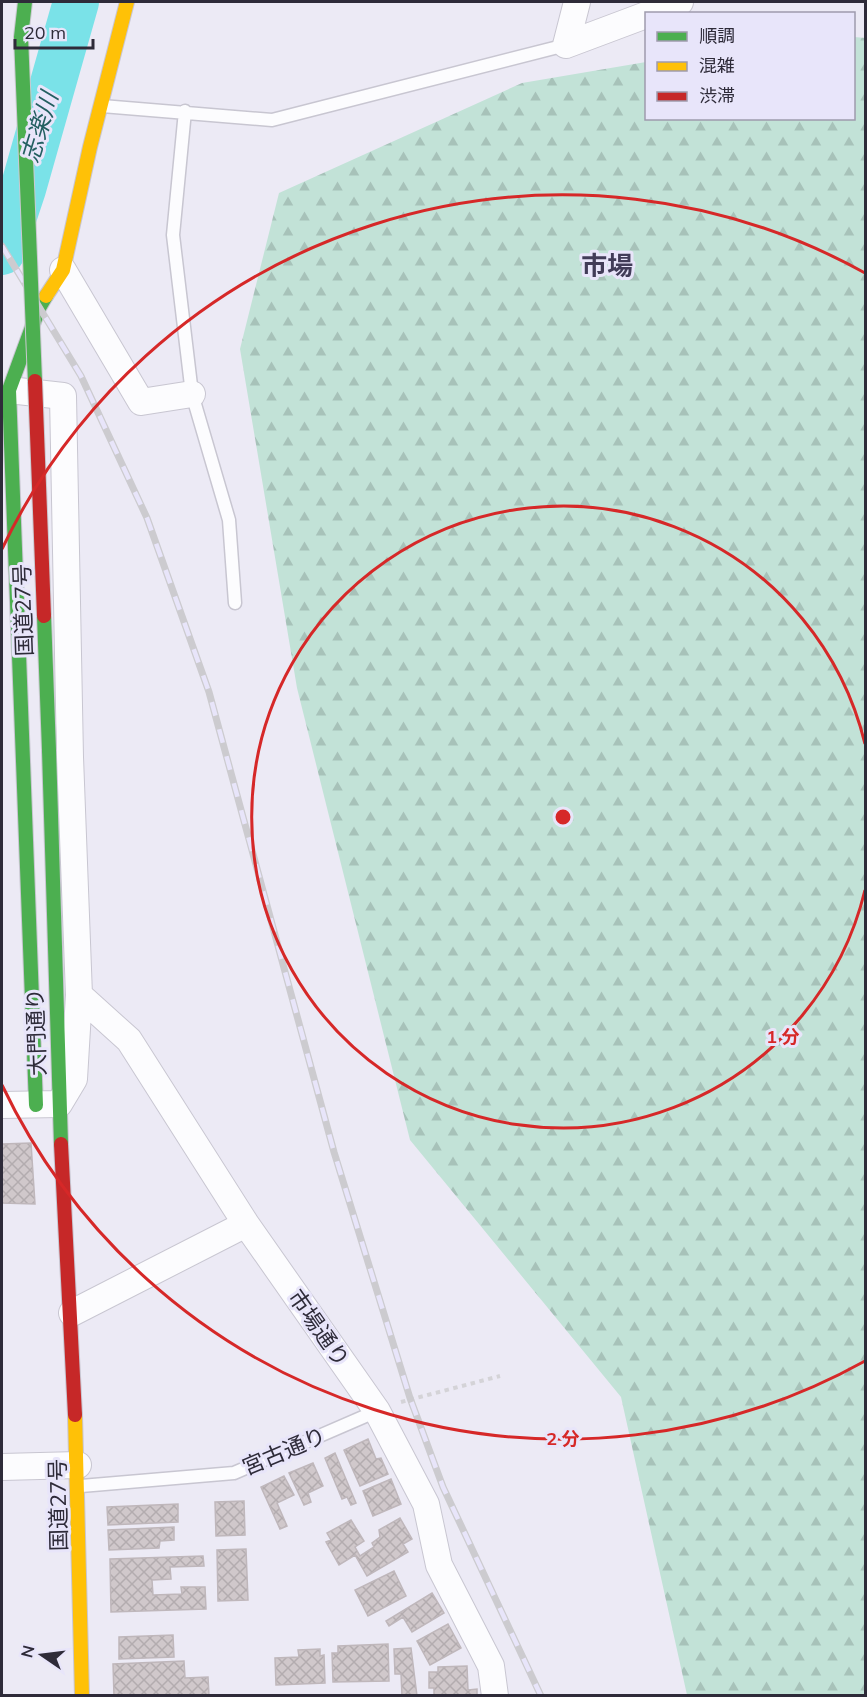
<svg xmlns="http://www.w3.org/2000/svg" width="867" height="1697" font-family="Mulish,'Noto Sans JP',sans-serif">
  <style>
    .forest { fill: url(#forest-firs) }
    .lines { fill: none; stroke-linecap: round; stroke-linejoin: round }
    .river { stroke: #7ae2e8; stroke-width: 46 }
    .building { fill: url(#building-cross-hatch); stroke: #bfb7bb; stroke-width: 1.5 }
    .lane-casing { stroke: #c8c6d1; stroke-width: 15 }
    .street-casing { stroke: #c8c6d1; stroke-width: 28 }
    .fast-casing { stroke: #c8c6d1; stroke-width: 16 }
    .slow-casing { stroke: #c8c6d1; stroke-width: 16 }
    .jam-casing { stroke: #c8c6d1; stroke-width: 16 }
    .path { stroke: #d4d3d7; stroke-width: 4; stroke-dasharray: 4.5 4.5; stroke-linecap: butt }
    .lane { stroke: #fcfcfe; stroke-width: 12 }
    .street { stroke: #fcfcfe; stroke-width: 26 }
    .fast { stroke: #4caf50; stroke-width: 14 }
    .slow { stroke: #ffc107; stroke-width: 14 }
    .jam { stroke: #c62828; stroke-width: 14 }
    .rail-casing { stroke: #cccbcf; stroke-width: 7 }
    .rail { stroke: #e8e5fa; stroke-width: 4.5; stroke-dasharray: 14; stroke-linecap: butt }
    .fast-bridge-casing { stroke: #cac9d0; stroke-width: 16; stroke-linecap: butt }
    .jam-bridge-casing { stroke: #cac9d0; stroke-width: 16; stroke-linecap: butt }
    .fast-bridge { stroke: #4caf50; stroke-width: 14 }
    .jam-bridge { stroke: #c62828; stroke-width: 14 }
    .ring { fill: none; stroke: #d62828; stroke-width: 3 }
    .labels { text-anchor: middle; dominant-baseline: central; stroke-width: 6; stroke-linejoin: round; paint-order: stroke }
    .street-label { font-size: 22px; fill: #2e2b39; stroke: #e8e5fa }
    .water-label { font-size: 24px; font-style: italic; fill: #235f61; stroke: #e8e5fa }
    .quarter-label { font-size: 26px; font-weight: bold; fill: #413c58; stroke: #e8e5fa }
    .centre { fill: #d62828; stroke: #e8e5fa; stroke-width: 3 }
    .ring-label { font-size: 18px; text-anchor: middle; font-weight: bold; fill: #d62828; stroke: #e8e5fa; stroke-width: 6; stroke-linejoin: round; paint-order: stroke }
  </style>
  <defs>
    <pattern id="forest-firs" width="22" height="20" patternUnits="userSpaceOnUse" patternTransform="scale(1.5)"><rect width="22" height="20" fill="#c2e2d7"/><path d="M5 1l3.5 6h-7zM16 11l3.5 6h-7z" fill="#a7c2b9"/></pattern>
    <pattern id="building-cross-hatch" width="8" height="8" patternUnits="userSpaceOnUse" patternTransform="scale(1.5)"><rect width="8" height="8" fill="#d0c8cb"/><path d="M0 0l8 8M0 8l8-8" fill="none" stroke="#b3acaf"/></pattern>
  </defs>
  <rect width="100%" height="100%" fill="#eceaf5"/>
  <!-- forest -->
  <path class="forest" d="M854 37 866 38 865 1695H687L621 1397 410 1140 297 688 240 349 279 193 522 83 646 62V118H854Z"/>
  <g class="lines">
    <!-- river -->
    <path class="river" d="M2 252 23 189 76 2"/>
  </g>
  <!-- building -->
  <path class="building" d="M31 1143 35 1204 2 1203V1144Z
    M368 1439 376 1459 381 1458 388 1474 360 1486 344 1450Z
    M335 1453 356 1503 351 1505 347 1497 342 1499 325 1458Z
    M313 1463 323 1486 308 1493 311 1502 304 1505 289 1473Z
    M284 1476 294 1495 277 1503 287 1526 280 1529 261 1487Z
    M391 1479 401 1504 373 1516 363 1491Z
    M244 1501 245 1535 216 1536 215 1502Z
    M178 1504V1522L108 1525 107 1507Z
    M400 1518 412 1539 403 1544 408 1552 367 1576 355 1555 339 1565 326 1542 331 1540 327 1533 351 1520 364 1541 355 1547 360 1556 374 1547 372 1543 380 1537 379 1530Z
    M174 1527V1540L160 1541 159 1548 109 1550 108 1530Z
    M246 1549 248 1600 218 1601 217 1550Z
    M203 1556 204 1566 170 1567 171 1579 152 1580 153 1595 182 1594 181 1587H205L206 1609 111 1612 110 1559Z
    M394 1571 406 1596 368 1616 355 1590Z
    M432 1593 444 1613 412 1632 403 1617 389 1626 386 1621Z
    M448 1624 461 1648 430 1665 417 1641Z
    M173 1635 174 1657 119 1659V1637Z
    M388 1644 389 1681 333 1682 332 1653H338V1646Z
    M411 1648 417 1696H402L401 1674H395L394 1649Z
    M320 1649V1656L324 1655 325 1683 276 1685 275 1658 299 1657 298 1650Z
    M184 1661 185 1678 208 1677 209 1695 114 1696 113 1664Z
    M467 1666 468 1690 477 1689V1696H434V1688H429V1672H438V1667Z"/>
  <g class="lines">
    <!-- lane casing -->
    <g class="lane-casing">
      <path id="lane" d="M102 106 272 120 566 45
        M185 111 173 235 192 394 229 520 235 603
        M81 1486 234 1473 377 1411"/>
    </g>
    <!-- street casing -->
    <g class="street-casing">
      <path id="street" d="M649 14 680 2
        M566 45 646 15
        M566 45 577 2
        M63 270 141 402 192 394
        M79 995 129 1040 246 1224 377 1411 426 1504 439 1565 491 1666 495 1696
        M2 1105 59 1104 74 1079 79 995 70 757 63 396 18 391
        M72 1313 246 1224
        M2 1467 78 1465"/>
    </g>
    <!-- fast casing -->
    <g class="fast-casing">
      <path id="fast" d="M49 750 61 1144
        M36 1105 9 390 39 308 46 296"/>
    </g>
    <!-- slow casing -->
    <g class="slow-casing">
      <path id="slow" d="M46 296 63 270 90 147 127 2
        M75 1415 82 1696"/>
    </g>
    <!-- jam casing -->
    <g class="jam-casing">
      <path id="jam" d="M61 1144 75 1415"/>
    </g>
    <!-- path -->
    <path class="path" d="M401 1402 500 1376"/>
    <!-- lane -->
    <use href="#lane" class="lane"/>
    <!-- street -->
    <use href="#street" class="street"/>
    <!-- fast -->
    <use href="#fast" class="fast"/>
    <!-- slow -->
    <use href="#slow" class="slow"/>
    <!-- jam -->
    <use href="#jam" class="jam"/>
    <!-- rail casing -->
    <g class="rail-casing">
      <path id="rail" d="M2 246 81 376 147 518 209 692 334 1152 410 1398 443 1487 541 1696"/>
    </g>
    <!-- rail -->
    <use href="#rail" class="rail"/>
    <!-- fast-bridge casing -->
    <g class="fast-bridge-casing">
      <path id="fast-bridge" d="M25 2 21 37 35 381
        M44 616 49 750"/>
    </g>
    <!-- jam-bridge casing -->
    <g class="jam-bridge-casing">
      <path id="jam-bridge" d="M35 381 44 616"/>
    </g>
    <!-- fast-bridge -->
    <use href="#fast-bridge" class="fast-bridge"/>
    <!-- jam-bridge -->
    <use href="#jam-bridge" class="jam-bridge"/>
  </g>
  <!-- distance rings -->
  <g class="ring">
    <path d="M865 890A311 311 0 1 1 865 744"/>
    <path d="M865 1361A622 622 0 0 1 2 1085M2 549A622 622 0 0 1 865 273"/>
  </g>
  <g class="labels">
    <!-- street labels -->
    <g class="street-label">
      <text transform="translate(23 610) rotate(-92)">国道27号</text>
      <text transform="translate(36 1032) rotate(-92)">大門通り</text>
      <text transform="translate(319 1328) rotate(55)">市場通り</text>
      <text transform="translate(284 1451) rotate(-23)">宮古通り</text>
      <text transform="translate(58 1505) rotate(-91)">国道27号</text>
    </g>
    <!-- water labels -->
    <g class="water-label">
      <text transform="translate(39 127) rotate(-73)">志楽川</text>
    </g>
    <!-- quarter labels -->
    <g class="quarter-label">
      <text x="607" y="265">市場</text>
    </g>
  </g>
  <circle cx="563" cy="817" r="9" class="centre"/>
  <g class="ring-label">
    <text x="783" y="1043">1 分</text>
    <text x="563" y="1445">2 分</text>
  </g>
  <!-- border -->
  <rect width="867" height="1697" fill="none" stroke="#2e2b39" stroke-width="6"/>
  <!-- legend -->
  <rect x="645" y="12" width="210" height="108" fill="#e8e5fa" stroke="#9e9bad" stroke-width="1.5"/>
  <rect x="657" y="32" width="30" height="9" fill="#4caf50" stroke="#9e9bad" stroke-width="1.5"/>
  <text x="699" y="42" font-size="18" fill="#2e2b39">順調</text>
  <rect x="657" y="62" width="30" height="9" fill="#ffc107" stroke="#9e9bad" stroke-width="1.5"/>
  <text x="699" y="72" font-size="18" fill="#2e2b39">混雑</text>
  <rect x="657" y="92" width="30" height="9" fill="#c62828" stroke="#9e9bad" stroke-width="1.5"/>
  <text x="699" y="102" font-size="18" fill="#2e2b39">渋滞</text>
  <!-- north arrow -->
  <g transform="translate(42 1655) rotate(284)" stroke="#e8e5fa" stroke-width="4.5" paint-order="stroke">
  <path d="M0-4.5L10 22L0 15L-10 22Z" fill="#2e2b39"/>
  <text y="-9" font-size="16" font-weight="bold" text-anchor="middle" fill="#2e2b39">N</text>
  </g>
  <!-- scale -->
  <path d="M15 39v9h78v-9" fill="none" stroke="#2e2b39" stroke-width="3"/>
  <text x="24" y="39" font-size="18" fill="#2e2b39" stroke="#e8e5fa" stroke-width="4.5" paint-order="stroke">20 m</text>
</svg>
